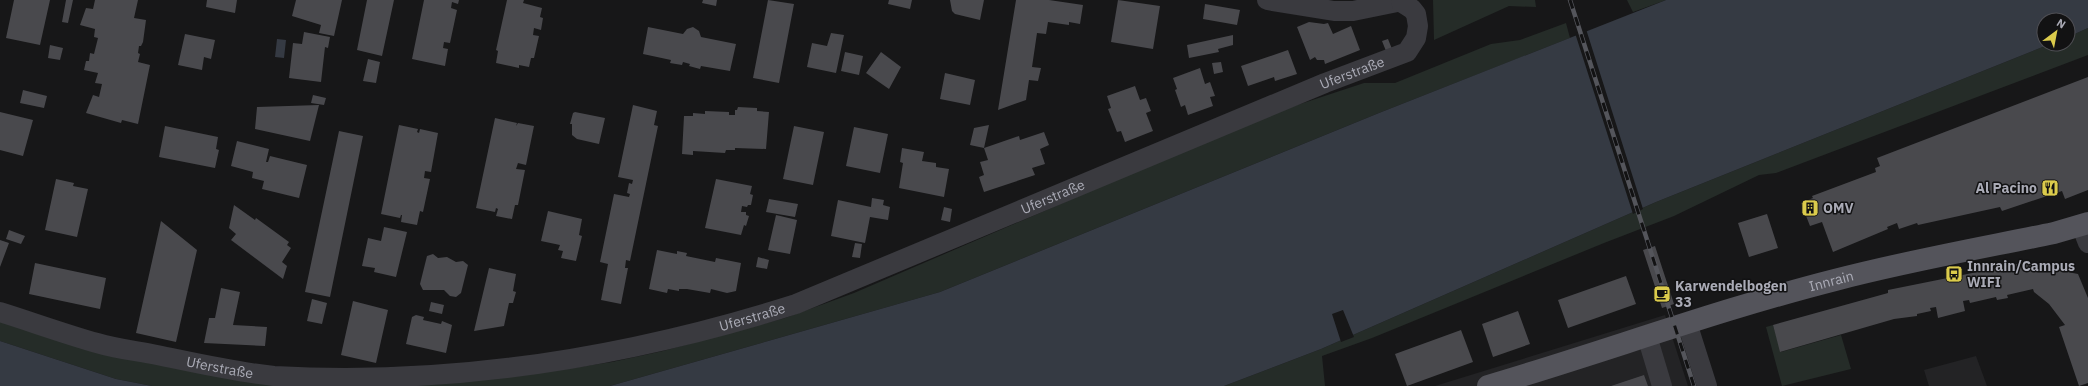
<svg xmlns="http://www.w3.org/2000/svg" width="2088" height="386" font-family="'IBM Plex Sans',sans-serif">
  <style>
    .built { fill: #232325 }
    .green { fill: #252c28 }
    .water { fill: #353a43 }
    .pier { fill: #171718 }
    .building { fill: #49494d }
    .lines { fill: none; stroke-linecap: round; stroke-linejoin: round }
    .minor { stroke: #3a3a3f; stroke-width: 20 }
    .major { stroke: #54545b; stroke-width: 22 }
    .rail-casing { stroke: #54555b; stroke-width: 4.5 }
    .rail { stroke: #121213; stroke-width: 3; stroke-dasharray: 9; stroke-linecap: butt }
    .labels { text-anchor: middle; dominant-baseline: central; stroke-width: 3; stroke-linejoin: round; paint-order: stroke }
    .street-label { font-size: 14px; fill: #aaabb6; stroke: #121213 }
    .poi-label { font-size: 14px; font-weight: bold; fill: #aaabb6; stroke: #121213; text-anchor: start }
  </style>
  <rect width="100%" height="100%" fill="#171718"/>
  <!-- built -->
  <path class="built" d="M1665 315 1688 386H1435Z
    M1976 356 1987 386H1929L1924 370Z"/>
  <!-- green -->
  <path class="green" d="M1433 0H1535L1536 7 1509 6 1434 40Z
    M1627 0H1666L1633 12Z
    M1566 23 1570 38 1379 113 940 292 610 386H152L116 379 0 341V320L72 344 428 384 519 376 612 362 663 351 785 318 854 293 1267 115 1364 83H1395L1491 44 1520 40Z
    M2088 28V55L1776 173 1759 175 1674 216 1604 243 1372 338 1322 356 1325 386H1224L1321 349 1656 202 2050 44H2068V37Z
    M1773 325 1781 352 1841 335 1851 369 1782 386 1766 327Z"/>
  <!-- water -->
  <path class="water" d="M1666 0H2088V28L2068 37V20H2044V44H2050L1656 202 1321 349 1224 386H610L940 292 1379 113Z
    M277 39 286 40 284 58 275 57Z
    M0 341 116 379 152 386H0Z"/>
  <!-- pier -->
  <path class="pier" d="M1586 29 1643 209 1633 214 1575 33Z
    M1343 310 1354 337 1341 342 1332 314Z"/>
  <!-- building -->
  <path class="building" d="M14 0H50L40 45 6 38Z
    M66 0H73L68 23 62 22Z
    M95 0H138L134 18 146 20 143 42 141 46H139L138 53 140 54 138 62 150 65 138 124 122 120 121 123 86 113 93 95 99 97 102 84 95 83 98 73 84 70 86 61H89L90 53 94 54 98 38 94 37 95 29 80 25 86 8 93 9Z
    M207 0H237L235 13 206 7Z
    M296 0H342L334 36 319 33 321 25 292 16Z
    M367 0H394L382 56 357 50Z
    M424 0H459L458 4 452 2 451 8 457 10 450 43 444 42 443 48 448 49 445 66 412 59Z
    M507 0H524L523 3 542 8 540 17 543 18 541 30 534 28 533 35 539 36 534 58H531L529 67 519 65V68L496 63 498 51 496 50Z
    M703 0H717L716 6 702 3Z
    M768 0 794 4 779 83 753 78Z
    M889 0H912L910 9 888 4Z
    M950 0H984L980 20 955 14 952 11Z
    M1016 0H1049L1083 5 1080 24 1069 22V25L1048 22 1046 34 1037 33 1032 67 1041 68 1038 81 1029 80 1026 100 998 110Z
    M1118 0 1160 6 1153 49 1111 42Z
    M1205 4 1240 10 1237 25 1203 19Z
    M1309 22 1324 24 1328 23 1333 34 1351 26 1360 50 1325 64 1324 60H1317L1315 57 1310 60 1297 27Z
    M648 27 683 34 687 29 693 27 699 31 701 37 736 44 730 71 701 66 700 69 689 66 690 64 683 62 682 65 670 63 671 60 643 54Z
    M304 32 330 37 328 48 325 47 321 82 289 78 293 43 302 44Z
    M831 33 844 35 836 73 807 67 812 43 827 46Z
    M185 34 215 40 211 59 204 57 202 70 178 65Z
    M1233 35V45L1218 49 1219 52 1189 58 1187 45Z
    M1388 39 1392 49 1386 51 1382 41Z
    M50 45 63 48 60 60 48 58Z
    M1288 50 1297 74 1275 81 1274 77 1248 86 1241 66Z
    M845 52 863 56 859 75 841 71Z
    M881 52 901 67 889 89 866 73Z
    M368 59 380 62 376 83 363 81Z
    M1221 62 1223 72 1214 74 1212 63Z
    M1200 68 1205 84 1210 82 1215 96 1210 97 1213 106 1188 115 1185 105 1181 107 1175 90 1177 89 1173 78Z
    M945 73 975 80 970 105 940 99Z
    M2088 77V190L2065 199 2062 191 2002 211 2000 207 1918 225 1917 223 1899 229 1897 223 1887 227 1888 229 1833 252 1822 222 1810 226 1801 203 1813 198 1812 196 1876 172 1875 168 1880 166 1877 158Z
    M1135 86 1140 100 1146 98 1151 111 1146 113 1153 131 1125 142 1121 131 1117 132 1108 109 1111 108 1107 96Z
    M23 90 47 96 44 108 20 103Z
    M313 95 326 98 324 105 311 103Z
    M319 105 310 141 255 129 257 107Z
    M633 105 657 111 654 125 658 126 630 261 626 260 625 268H628L621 304 601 300 608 264 600 262 614 194 629 197 630 194 627 193 629 183 632 184 633 180 618 177Z
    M738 107 757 108V111L769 112 766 149 735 148V150H726L725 153 693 151V155L682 154 684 116H693V113L705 114V111L729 112V115H735V110H737Z
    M0 112 33 120 23 156 0 150Z
    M575 112 605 118 599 144 577 139 572 135V124H570L573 113Z
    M495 118 517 123 516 126 518 123 534 126 526 165 518 163 516 169 525 170 518 205H515L512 219 496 216 498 209 496 208 495 212 476 208Z
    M399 125 418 129 417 132 419 133 420 129 438 133 431 172 425 171 424 178 430 179 423 212 420 211 417 225 401 222 402 215H401L400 218 381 214Z
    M989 125 984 148 970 145 974 128Z
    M165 126 218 137 216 149 219 150 215 168 159 157Z
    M794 126 824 132 813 185 783 179Z
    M854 127 888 134 880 173 846 166Z
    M339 131 363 136 330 297 305 292Z
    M1044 132 1049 145 1040 149 1045 164 1032 168 1035 175 984 192 979 177 984 175 980 162 988 160 984 148 1019 136 1020 140Z
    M237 141 269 149 266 162H268L270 156 307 165 299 198 262 189 264 181 252 178 253 172 231 166Z
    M902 148 924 152 922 161 936 163V167L949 169 944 197 899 188 903 163 900 162Z
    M56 179 74 183 73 186 88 189 77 237 45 230Z
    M716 179 752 186 750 194 753 195 751 205H748L747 207 742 206 741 212H746V215L749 216 746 226 744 225 741 235 705 228Z
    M872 198 884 200 883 205 890 207 888 220 870 217 865 243 831 236 838 200 871 207Z
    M769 199 798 204 795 217 766 212Z
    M234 205 255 220 256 218 289 242 287 245 291 248 282 262 287 266 283 279 231 240 236 234 229 228Z
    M944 207 952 209 950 222 941 220Z
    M548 211 582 219 579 235 582 236 576 261 561 258 563 251 558 250 560 245 541 241Z
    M1767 214 1778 248 1749 257 1738 223Z
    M776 215 797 220 790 254 768 250Z
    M161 221 197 250 176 342 136 333Z
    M384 227 407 232 396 277 374 272 375 268 362 266 368 238 381 241Z
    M9 230 25 236 21 244 6 239Z
    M0 240 9 243 0 267Z
    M855 243 862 244 860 258 852 257Z
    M1655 246 1674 304 1662 308 1643 250Z
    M657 250 677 254V251L687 253 686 256 715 262 716 258 741 263 736 291 727 293 711 289 710 293 687 289H679V291L668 289 667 293 649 289Z
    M433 254 438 258 447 257 456 262 463 261 468 265 461 293 456 297 450 296 444 290H423L420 284 427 256Z
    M758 257 769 260 767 269 756 267Z
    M2027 262V264L2078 274 2088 298V383L2079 386 2059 327 2065 325 2049 304 2034 292 2033 289 2007 295 2008 298 1997 300 1996 297 1970 303 1969 300 1963 301 1965 311 1938 318 1936 307 1930 308 1931 311 1917 314V316L1894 319 1780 352 1773 325 1888 293V290Z
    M35 263 106 278 100 309 29 294Z
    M489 268 516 274 513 291 516 292 513 303H509L504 326 474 331Z
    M1626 276 1636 304 1568 328 1558 300Z
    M221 288 240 292 233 325 267 327 265 346 204 343 209 318H215Z
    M312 299 327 303 322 324 307 321Z
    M353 301 388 310 376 363 341 355Z
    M431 302 444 305 442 314 429 311Z
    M1518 311 1530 344 1493 357 1482 324Z
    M416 315 424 317 423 320 441 324 442 321 452 325 446 353 406 344 412 317Z
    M1461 330 1473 362 1407 386 1395 354Z
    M1644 375 1648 386H1611Z"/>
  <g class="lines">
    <!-- minor -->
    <g class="minor">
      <path d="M1267 0 1334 11H1353L1407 0"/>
      <path d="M2081 225 2088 243"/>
      <path id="s1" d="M0 312C32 322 65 334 97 343 117 349 137 351 157 355 196 363 235 372 274 376 451 386 629 357 796 304L1325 83 1407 52 1416 38 1418 26 1416 14 1412 9 1401 2"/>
      <path d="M1687 323 1707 386"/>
      <path d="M1647 336 1662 386"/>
    </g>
    <!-- major -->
    <path class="major" id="s2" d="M1488 386C1604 352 1717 310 1835 280 1907 261 1981 248 2054 233L2088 223"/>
    <!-- rail casing -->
    <g class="rail-casing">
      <path id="rail" d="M1570 0 1694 386"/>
    </g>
    <!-- rail -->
    <use href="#rail" class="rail"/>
  </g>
  <!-- icons -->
  <defs>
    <g id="restaurant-square" transform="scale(0.9)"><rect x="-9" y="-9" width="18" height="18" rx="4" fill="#dbcb4c" stroke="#121213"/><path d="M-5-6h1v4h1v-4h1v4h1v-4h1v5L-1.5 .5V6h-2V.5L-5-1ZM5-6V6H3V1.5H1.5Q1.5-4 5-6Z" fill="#111"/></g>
    <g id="building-square" transform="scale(0.9)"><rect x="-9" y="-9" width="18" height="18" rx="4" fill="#dbcb4c" stroke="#121213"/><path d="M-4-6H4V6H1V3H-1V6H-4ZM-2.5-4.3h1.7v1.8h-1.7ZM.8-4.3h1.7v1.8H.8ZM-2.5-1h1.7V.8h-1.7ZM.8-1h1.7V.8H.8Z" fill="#111"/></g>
    <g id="bus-square" transform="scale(0.9)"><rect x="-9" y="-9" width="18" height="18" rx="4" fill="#dbcb4c" stroke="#121213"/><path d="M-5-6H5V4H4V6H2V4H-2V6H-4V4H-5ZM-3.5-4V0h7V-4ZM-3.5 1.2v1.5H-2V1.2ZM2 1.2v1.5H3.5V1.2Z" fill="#111"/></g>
    <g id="cafe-square" transform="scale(0.9)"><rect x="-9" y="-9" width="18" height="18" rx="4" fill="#dbcb4c" stroke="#121213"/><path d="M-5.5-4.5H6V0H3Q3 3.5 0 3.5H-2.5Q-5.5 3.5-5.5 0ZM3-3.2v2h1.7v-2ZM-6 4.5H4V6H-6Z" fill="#111"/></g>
  </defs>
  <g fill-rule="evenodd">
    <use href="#restaurant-square" x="2050" y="188"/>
    <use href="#building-square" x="1810" y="208"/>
    <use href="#bus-square" x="1954" y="274"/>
    <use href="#cafe-square" x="1662" y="294"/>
  </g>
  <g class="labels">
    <!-- street labels -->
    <g class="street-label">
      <text stroke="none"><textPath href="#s1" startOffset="1414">Uferstraße</textPath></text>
      <text stroke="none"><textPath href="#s1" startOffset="1090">Uferstraße</textPath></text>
      <text stroke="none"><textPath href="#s2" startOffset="359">Innrain</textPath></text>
      <text stroke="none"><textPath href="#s1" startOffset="766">Uferstraße</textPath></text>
      <text stroke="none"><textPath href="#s1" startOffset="227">Uferstraße</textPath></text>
    </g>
    <!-- poi labels -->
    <g class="poi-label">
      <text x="2037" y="188" text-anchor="end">Al Pacino</text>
      <text x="1823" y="208">OMV</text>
      <text x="1967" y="266">Innrain/Campus<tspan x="1967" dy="16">WIFI</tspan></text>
      <text x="1675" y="286">Karwendelbogen<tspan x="1675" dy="16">33</tspan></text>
    </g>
  </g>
  <!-- north arrow -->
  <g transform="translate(2056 32) rotate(32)"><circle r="19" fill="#121213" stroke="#4f4f54"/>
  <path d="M0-3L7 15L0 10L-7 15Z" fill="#dbcb4c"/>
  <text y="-6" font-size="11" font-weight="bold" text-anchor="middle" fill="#aaabb6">N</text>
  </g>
</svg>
